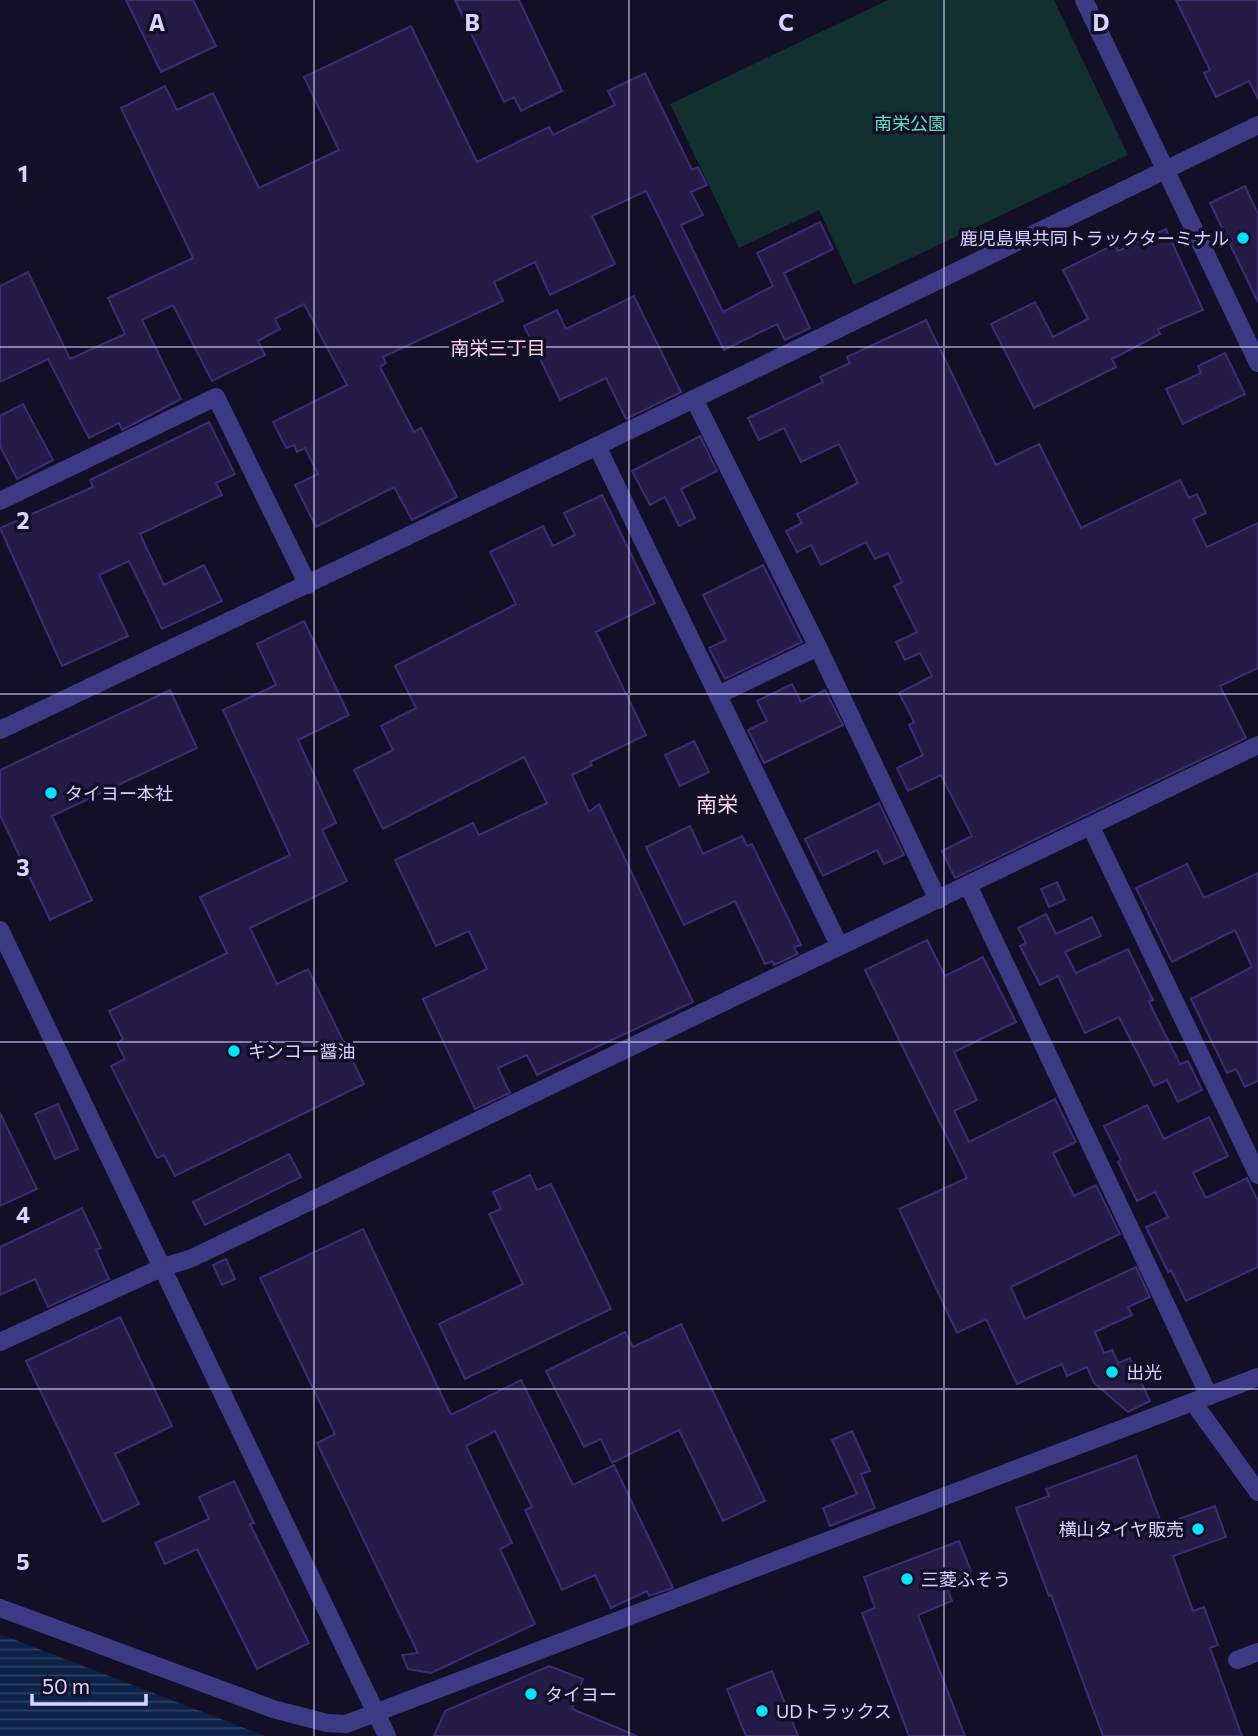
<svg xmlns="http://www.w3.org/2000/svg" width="1258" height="1736" font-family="Commissioner,'Noto Sans JP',sans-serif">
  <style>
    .park { fill: #12302f }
    .water { fill: url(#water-rules) }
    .building { fill: #241b47; stroke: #3b2d73; stroke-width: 2 }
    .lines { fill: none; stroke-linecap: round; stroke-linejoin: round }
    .minor { stroke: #3d3a85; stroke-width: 18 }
    .tertiary { stroke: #3d3a85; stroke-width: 18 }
    .grid { fill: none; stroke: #d9d4ff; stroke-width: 2; stroke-opacity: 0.55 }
    .poi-dot { fill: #00e5ff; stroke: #130f26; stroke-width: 2.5 }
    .labels { text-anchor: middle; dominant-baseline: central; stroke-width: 7; stroke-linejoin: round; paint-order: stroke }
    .park-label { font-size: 18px; fill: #5fe0c0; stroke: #130f26 }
    .poi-label { font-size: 18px; fill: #d9d4ff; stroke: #130f26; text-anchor: start }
    .neighbourhood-label { font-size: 19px; fill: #ffd6f0; stroke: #130f26 }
    .quarter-label { font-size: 21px; fill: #ffd6f0; stroke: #130f26 }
    .grid-label { font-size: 23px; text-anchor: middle; font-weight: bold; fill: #d9d4ff; stroke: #130f26; stroke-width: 7; stroke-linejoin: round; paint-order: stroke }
  </style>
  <defs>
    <pattern id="water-rules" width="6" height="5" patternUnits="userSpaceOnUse" patternTransform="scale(1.75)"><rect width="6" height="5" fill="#0c2248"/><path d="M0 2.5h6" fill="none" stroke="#2f4163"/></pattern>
  </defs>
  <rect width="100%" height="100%" fill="#130f26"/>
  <!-- park -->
  <path class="park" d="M888 0H1054L1128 155 854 285 819 210 739 248 670 104Z"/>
  <!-- water -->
  <path class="water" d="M0 1634 265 1736H0Z"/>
  <!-- building -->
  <path class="building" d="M126 0H193L216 46 161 72Z
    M455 0H519L562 91 521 111 514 97 504 102Z
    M1176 0H1258V99L1249 81 1216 97 1204 73 1210 70Z
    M411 26 477 162 549 127 553 135 615 105 608 91 645 73 692 170 698 167 707 185 691 192 703 215 681 225 723 312 773 286 757 253 820 222 833 249 784 273 810 328 785 340 777 324 724 350 646 191 592 216 615 264 550 295 535 262 494 282 503 301 383 357 386 363 380 367 414 432 421 428 457 497 412 520 394 487 316 527 295 485 318 474 305 448 297 452 294 445 286 448 273 422 347 385 304 304 275 319 280 329 258 341 265 355 212 381 173 305 142 320 181 399 122 430 119 423 89 438 48 359 0 382V286L28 272 70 359 125 334 108 298 193 258 121 108 165 86 177 110 213 93 259 188 339 150 304 77Z
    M1245 186 1258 214V302L1210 203Z
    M1166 229 1203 310 1158 329 1160 334 1112 359 1116 367 1034 408 991 324 1035 302 1053 337 1088 319 1063 270 1115 244 1118 251Z
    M634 296 681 392 626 419 606 378 560 400 524 326 557 310 566 329Z
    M926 320 996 465 1039 444 1081 528 1180 480 1189 498 1197 494 1206 513 1193 519 1207 547 1258 523V668L1220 686 1246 738 955 878 942 851 972 836 941 775 908 791 897 768 923 755 909 725 914 722 899 693 932 676 920 653 905 660 896 642 917 632 894 586 902 582 888 553 875 559 866 542 821 565 811 545 797 552 786 531 802 523 797 514 858 483 839 444 801 462 784 428 759 440 748 418 823 382 820 377 850 363 847 357Z
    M1225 353 1245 394 1183 424 1166 389 1201 373 1198 366Z
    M23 404 53 460 17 479 0 446V416Z
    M209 422 235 474 216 483 222 495 140 534 164 585 204 565 222 601 162 629 129 561 99 575 128 636 62 666 0 528 93 487 90 480Z
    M700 436 717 471 681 489 695 518 679 526 665 497 650 505 632 471Z
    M602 495 655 603 596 632 646 735 590 762 592 765 572 775 589 812 599 804 693 1002 537 1075 527 1055 498 1068 510 1093 475 1109 423 999 487 969 469 931 436 946 395 860 473 823 479 835 547 803 524 757 383 829 354 770 393 750 381 726 416 708 395 666 516 604 490 552 543 526 553 546 575 535 564 513Z
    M763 565 802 642 725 679 709 648 726 640 703 595Z
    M304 621 349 715 298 740 336 823 322 830 347 881 250 928 277 984 308 969 364 1084 175 1176 164 1155 157 1158 111 1066 125 1059 117 1043 123 1039 109 1011 227 953 200 897 290 855 223 710 276 685 257 644Z
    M792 684 801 702 825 690 843 725 764 763 748 730 767 721 757 701Z
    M170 690 197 748 52 816 92 900 50 920 0 815V770Z
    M694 741 709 772 680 786 665 755Z
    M879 803 904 855 884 864 877 850 823 876 805 839Z
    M690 826 703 854 742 836 747 846 752 844 801 945 794 947 798 954 774 965 772 961 765 964 735 901 684 925 646 847Z
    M1187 864 1204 898 1258 873V1081L1245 1087 1236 1069 1227 1073 1191 999 1252 967 1235 930 1172 962 1136 888Z
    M1057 882 1065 900 1049 907 1041 889Z
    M1046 914 1056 934 1092 917 1101 936 1065 952 1076 973 1128 949 1153 1000 1149 1002 1180 1064 1188 1061 1202 1090 1178 1102 1167 1080 1154 1086 1119 1017 1085 1033 1058 976 1040 985 1020 946 1026 943 1018 928Z
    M927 940 945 976 983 957 1016 1022 954 1052 977 1100 954 1111 969 1142 1055 1099 1076 1142 1053 1153 1074 1196 1096 1185 1120 1234 1011 1287 1025 1319 1136 1267 1150 1297 1128 1307 1132 1315 1095 1332 1104 1353 1112 1350 1118 1363 1130 1358 1150 1401 1128 1412 1094 1383 1087 1367 1067 1376 1062 1364 1017 1384 986 1319 957 1333 899 1209 967 1178 865 970Z
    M58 1104 78 1149 55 1159 35 1114Z
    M1147 1105 1164 1139 1209 1117 1228 1156 1193 1173 1206 1198 1247 1178 1258 1201V1267L1186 1301 1171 1270 1168 1272 1146 1227 1168 1217 1155 1192 1137 1201 1118 1162 1121 1160 1104 1126Z
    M0 1113 37 1189 0 1206Z
    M289 1154 301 1177 205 1225 193 1202Z
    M530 1175 537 1190 551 1184 611 1309 465 1379 439 1324 523 1284 489 1214 501 1209 493 1192Z
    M82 1208 101 1248 96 1250 109 1279 48 1307 35 1279 0 1295V1247Z
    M363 1229 451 1415 521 1380 573 1485 614 1465 673 1588 649 1596 647 1591 611 1608 595 1575 562 1590 525 1510 532 1507 495 1431 466 1446 512 1543 500 1549 535 1624 431 1673 408 1669 402 1655 418 1653 317 1443 335 1434 260 1278Z
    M226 1259 235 1279 222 1285 213 1265Z
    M120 1317 172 1426 115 1454 139 1504 103 1522 26 1361Z
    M681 1324 765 1501 723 1521 679 1430 612 1463 601 1439 584 1447 546 1371 625 1332 633 1347Z
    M852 1431 870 1471 861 1474 875 1508 830 1526 823 1508 857 1494 832 1440Z
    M1136 1456 1162 1525 1215 1506 1226 1537 1173 1556 1193 1611 1204 1607 1218 1645 1210 1648 1242 1736H1103L1051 1595 1049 1596 1016 1508 1049 1496 1046 1489Z
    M234 1481 254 1523 250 1524 309 1643 257 1669 197 1549 165 1564 155 1543 209 1519 199 1497Z
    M959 1541 971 1571 945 1582 952 1601 918 1615 965 1736H909L862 1613 875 1608 864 1577Z
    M549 1666 583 1679 572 1709 637 1736H434L445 1711Z
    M772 1671 798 1736H746L727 1689Z"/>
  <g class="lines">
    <!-- minor -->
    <path class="minor" d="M597 446 839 945
      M0 501 216 397 308 585
      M0 1342 163 1267"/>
    <!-- tertiary -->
    <path class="tertiary" d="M1084 0 1258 363
      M694 399 818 647 938 900
      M718 695 818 647
      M0 730 597 446 1258 125
      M1091 827 1258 1175
      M968 885 1209 1396
      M0 930 387 1736
      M163 1267 190 1259 1258 745
      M1193 1402 1258 1492
      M0 1608 273 1709 327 1723 346 1724 1258 1377
      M1237 1660 1258 1652"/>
  </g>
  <!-- grid -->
  <path class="grid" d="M314 0V1736M629 0V1736M944 0V1736M0 347H1258M0 694H1258M0 1042H1258M0 1389H1258"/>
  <!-- markers -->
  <g class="poi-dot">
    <circle cx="1243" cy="238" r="7"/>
    <circle cx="51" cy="793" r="7"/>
    <circle cx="234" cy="1051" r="7"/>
    <circle cx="1112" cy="1372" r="7"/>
    <circle cx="1198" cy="1529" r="7"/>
    <circle cx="907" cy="1579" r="7"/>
    <circle cx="531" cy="1694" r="7"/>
    <circle cx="762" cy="1711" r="7"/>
  </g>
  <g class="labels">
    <!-- park labels -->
    <g class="park-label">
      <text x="910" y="123">南栄公園</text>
    </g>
    <!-- poi labels -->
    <g class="poi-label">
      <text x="1229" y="238" text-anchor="end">鹿児島県共同トラックターミナル</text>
      <text x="65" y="793">タイヨー本社</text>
      <text x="248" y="1051">キンコー醤油</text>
      <text x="1126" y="1372">出光</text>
      <text x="1184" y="1529" text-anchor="end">横山タイヤ販売</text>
      <text x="921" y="1579">三菱ふそう</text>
      <text x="545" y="1694">タイヨー</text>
      <text x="776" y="1711">UDトラックス</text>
    </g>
    <!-- neighbourhood labels -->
    <g class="neighbourhood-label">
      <text x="498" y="347">南栄三丁目</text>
    </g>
    <!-- quarter labels -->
    <g class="quarter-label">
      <text x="717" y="803">南栄</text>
    </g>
  </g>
  <g class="grid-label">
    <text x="157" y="31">A</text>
    <text x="472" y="31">B</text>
    <text x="786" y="31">C</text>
    <text x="1101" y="31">D</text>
    <text x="23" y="182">1</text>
    <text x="23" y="529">2</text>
    <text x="23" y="876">3</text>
    <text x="23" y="1223">4</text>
    <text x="23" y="1570">5</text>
  </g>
  <!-- scale -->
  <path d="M32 1694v10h114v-10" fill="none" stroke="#d9d4ff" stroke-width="3.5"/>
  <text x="42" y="1694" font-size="21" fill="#d9d4ff" stroke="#130f26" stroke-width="5" paint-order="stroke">50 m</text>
</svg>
